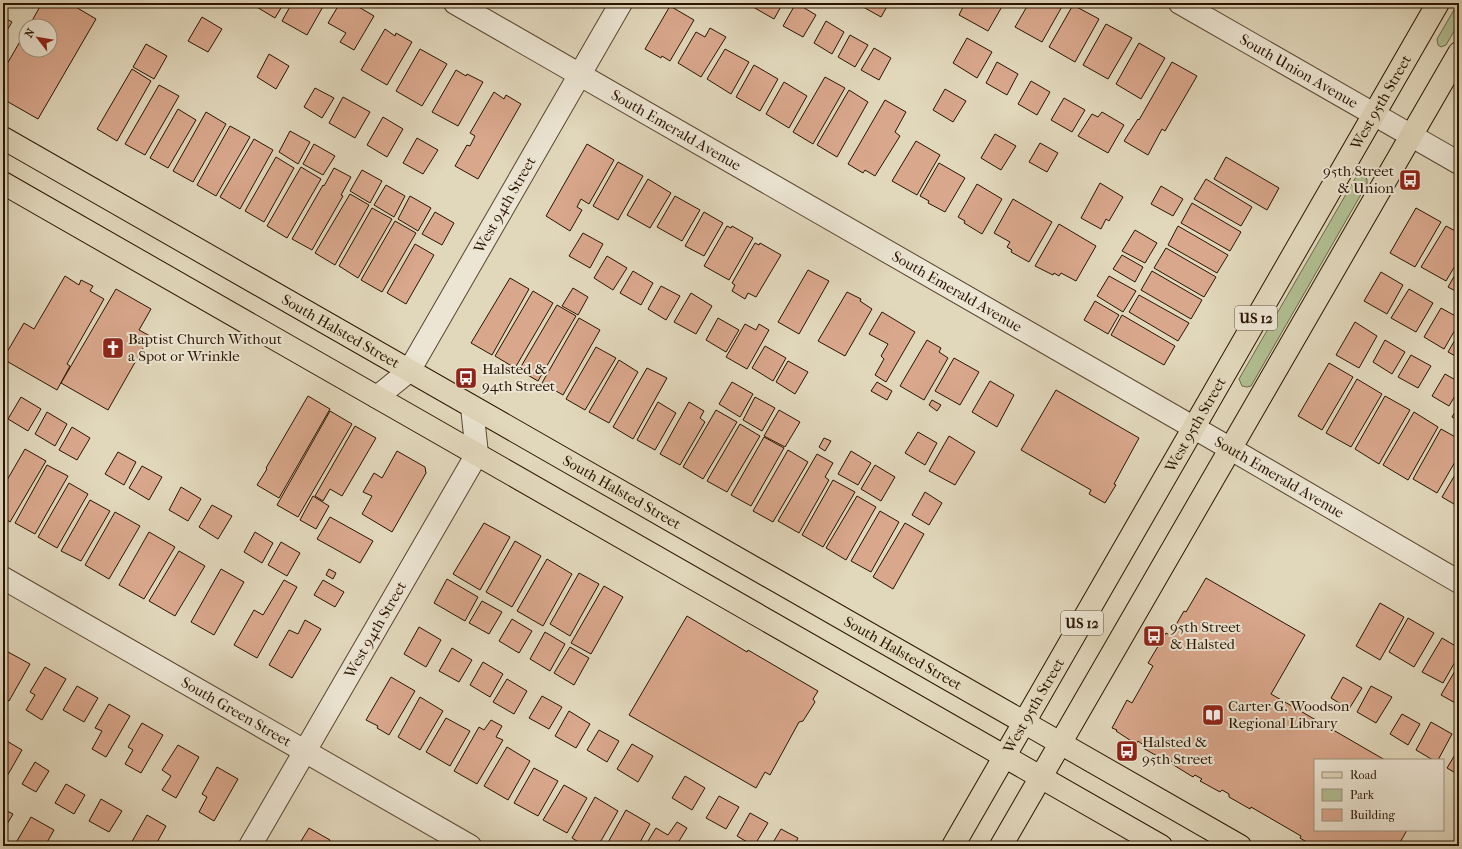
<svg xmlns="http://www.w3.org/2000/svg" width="1462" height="849" font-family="'IM FELL French Canon',serif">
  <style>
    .green { fill: #b1bf92; stroke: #6e6a4a }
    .building { fill: #d9a78c; stroke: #2a1501 }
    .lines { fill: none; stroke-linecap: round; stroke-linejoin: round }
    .minor-casing { stroke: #584630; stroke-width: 24 }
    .major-casing { stroke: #2a1501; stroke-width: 24 }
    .minor { stroke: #ece5d3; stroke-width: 22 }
    .major { stroke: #e1d7bb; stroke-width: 22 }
    .labels { text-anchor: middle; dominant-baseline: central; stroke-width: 4; stroke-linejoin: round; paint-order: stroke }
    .shield { fill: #ece5d3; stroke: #645340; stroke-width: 1 }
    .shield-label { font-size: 14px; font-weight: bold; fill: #2a1501 }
    .street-label { font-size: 15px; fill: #2a1501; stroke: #ece5d3 }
    .poi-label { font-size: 15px; fill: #2a1501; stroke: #ece5d3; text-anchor: start }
  </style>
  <rect width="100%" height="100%" fill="#e1d7bb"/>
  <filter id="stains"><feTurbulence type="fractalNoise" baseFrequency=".005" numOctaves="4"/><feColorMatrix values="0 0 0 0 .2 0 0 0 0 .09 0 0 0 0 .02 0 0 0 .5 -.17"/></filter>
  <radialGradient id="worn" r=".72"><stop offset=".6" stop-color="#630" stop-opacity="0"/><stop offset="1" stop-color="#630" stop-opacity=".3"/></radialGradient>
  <!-- green -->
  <path class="green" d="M1458 3H1459V23L1446 45 1441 47 1438 45 1437 39Z
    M1361 174 1367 179V184L1251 386 1247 387 1242 386 1239 379 1356 177Z"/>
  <!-- building -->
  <path class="building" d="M24 3H37L33 8Z
    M42 3H69L96 19 38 119 3 99V71L26 31V50H50V26H29Z
    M250 3H284L275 18Z
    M292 3H325L307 35 282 21Z
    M340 3H352L374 16 354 50 340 42 346 33 328 23Z
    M566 3H577L574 8Z
    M756 3H783L774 19 753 7Z
    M796 3 816 15 803 37 783 26Z
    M856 3H889L881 17Z
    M946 3H956L954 7Z
    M965 3H1004L988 31 959 15Z
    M1029 3H1064L1042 42 1015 27Z
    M1073 5 1099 19 1075 62 1049 47Z
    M670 6 694 20 670 61 662 56 661 58 645 49Z
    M3 17 12 22 3 37Z
    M202 17 222 29 208 52 188 41Z
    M826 21 844 32 832 54 814 43Z
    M1106 24 1132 38 1108 79 1083 65Z
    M710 28 726 37 701 77 678 63 696 32 705 37Z
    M385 29 395 36 396 33 412 42 387 85 361 70Z
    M850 35 868 45 855 67 838 57Z
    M967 38 992 52 977 78 953 63Z
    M1139 43 1165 58 1141 99 1116 84Z
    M146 44 167 56 154 79 133 67Z
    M874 48 891 58 879 80 861 70Z
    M420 49 447 64 422 106 396 91Z
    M725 49 749 62 731 94 707 79Z
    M269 54 289 66 276 89 257 77Z
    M997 62 1018 74 1007 95 986 83Z
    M1172 62 1197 76 1165 131 1162 129 1148 155 1124 141 1138 119 1139 120Z
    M754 65 778 79 760 111 736 97Z
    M132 69 151 81 117 141 97 129Z
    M456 70 466 76 467 74 483 82 458 126 432 112Z
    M825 77 845 88 813 144 793 132Z
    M1031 81 1050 92 1037 115 1018 104Z
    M784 82 807 96 789 128 766 114Z
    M159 85 179 96 145 155 125 144Z
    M315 88 334 98 322 118 304 107Z
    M945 89 966 101 953 122 933 110Z
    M849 90 868 102 837 157 817 145Z
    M494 92 504 99 506 95 521 104 478 179 455 166 467 145 470 146 475 136 470 133Z
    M343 97 370 112 355 138 329 123Z
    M1064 98 1085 110 1072 132 1051 120Z
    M885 100 906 112 895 132 900 136 875 176 865 170 863 173 848 164Z
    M178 109 196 120 168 168 150 158Z
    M206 112 226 124 193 182 173 171Z
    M1102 112 1124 125 1108 153 1078 136 1092 114 1098 117Z
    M383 117 403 129 387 157 367 145Z
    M230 126 250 137 216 196 197 185Z
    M290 131 310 142 298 164 279 152Z
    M995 134 1016 146 1001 170 981 158Z
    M417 138 438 150 423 174 403 163Z
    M254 139 273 150 240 209 220 197Z
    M916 141 940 155 917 195 892 181Z
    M1040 143 1058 153 1047 172 1029 162Z
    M314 144 335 156 323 175 303 164Z
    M587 144 614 160 589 204 581 199 577 207 582 210 570 231 546 216Z
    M276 157 294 168 264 222 245 211Z
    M1226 157 1279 188 1267 210 1214 179Z
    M618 162 643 176 618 220 593 206Z
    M939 163 965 178 945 212 928 203 929 201 920 196Z
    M301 167 321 179 287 238 267 226Z
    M334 168 351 177 341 195 343 196 312 250 292 239 323 185 324 186Z
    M362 170 382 181 370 203 350 191Z
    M648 179 671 193 650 228 627 215Z
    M1206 179 1252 207 1241 226 1194 199Z
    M1100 183 1123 197 1109 221 1106 219 1101 229 1081 218Z
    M977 184 1002 199 982 234 964 223 965 221 958 217Z
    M386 185 405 196 394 217 374 205Z
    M1161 186 1183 199 1173 216 1151 204Z
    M350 194 369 205 335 265 315 253Z
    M410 196 431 208 418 231 398 219Z
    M675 196 700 210 682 241 657 227Z
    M1013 199 1052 222 1029 262 1011 252 1012 250 1007 247 1010 242 994 233Z
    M1192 203 1241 232 1230 251 1181 223Z
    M372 208 392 219 358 278 339 266Z
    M1416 208 1441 222 1415 267 1390 253Z
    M435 212 454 223 442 245 422 234Z
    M704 212 723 223 704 256 685 246Z
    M395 221 416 233 382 292 361 280Z
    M1059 224 1096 246 1076 281 1061 273 1059 276 1054 273 1053 275 1035 266Z
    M727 226 731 228 732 226 753 238 729 280 704 266Z
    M1178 226 1228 255 1217 273 1168 245Z
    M1446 226 1459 233V259L1446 281 1421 267Z
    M1135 230 1157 243 1145 263 1122 251Z
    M583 233 603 244 590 268 569 256Z
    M755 243 759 245 760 243 781 255 756 297 748 293 745 299 732 291 735 285 732 283Z
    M415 244 434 255 406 304 387 293Z
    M1166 248 1216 277 1204 297 1154 268Z
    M1122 255 1143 267 1135 282 1113 269Z
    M607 256 627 268 613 290 594 278Z
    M1459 268V293L1448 287Z
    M808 270 829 281 799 334 778 322Z
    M633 271 653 283 641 305 620 293Z
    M1152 271 1202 300 1191 319 1141 290Z
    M1381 272 1403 285 1387 314 1364 301Z
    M65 276 79 285 81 280 93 286 90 291 104 299 67 364 70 366 57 390 3 359 24 323 34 329Z
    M1109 276 1136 291 1123 312 1097 296Z
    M510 278 529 289 492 355 471 343Z
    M661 286 680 296 666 320 648 309Z
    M573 288 588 297 578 315 562 306Z
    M116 289 151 309 139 330 150 336 108 410 61 383Z
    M1409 289 1433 303 1416 332 1391 318Z
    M533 291 553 303 515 368 495 356Z
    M847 292 861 299 860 301 872 309 845 356 818 341Z
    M691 293 712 306 696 334 674 322Z
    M1139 295 1189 323 1178 341 1129 312Z
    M1095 301 1119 315 1108 334 1084 320Z
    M557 305 576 316 538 381 519 370Z
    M1441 308 1459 318V323L1444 349 1424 337Z
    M882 312 915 332 886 382 875 375 884 359 881 356 888 344 869 334Z
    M1122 315 1175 346 1164 365 1111 335Z
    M579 318 600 330 563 395 542 383Z
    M718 318 739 330 726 352 706 340Z
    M1355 322 1377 336 1359 368 1336 355Z
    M745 324 756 330 759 324 769 330 747 369 726 357Z
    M1459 333V358L1448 352Z
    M927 340 941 348 939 352 948 358 924 400 900 386Z
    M1385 340 1405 352 1392 374 1373 362Z
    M765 346 786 358 773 381 752 368Z
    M596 347 616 358 585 410 566 399Z
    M1411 355 1431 366 1418 388 1398 377Z
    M954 358 979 372 960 405 935 391Z
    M619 360 638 372 609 423 589 412Z
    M788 361 808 372 795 394 776 382Z
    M1329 363 1353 377 1322 430 1298 416Z
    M647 368 667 378 633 439 613 427Z
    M1445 374 1459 382V389L1449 406 1432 396Z
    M1357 379 1382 394 1351 447 1326 433Z
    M990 381 1014 395 997 427 972 412Z
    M732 382 753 394 740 417 719 404Z
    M877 382 892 391 887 400 871 391Z
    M1056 390 1139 438 1114 484 1116 485 1105 503 1089 494 1091 490 1021 450Z
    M308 396 330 409 279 498 257 485 267 469 266 468Z
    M1385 396 1410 410 1379 464 1355 449Z
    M21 397 41 409 28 431 8 419Z
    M755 397 775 408 762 431 743 420Z
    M932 400 941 405 937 411 929 405Z
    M658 402 676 413 655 450 637 440Z
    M689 402 704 411 700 418 705 422 680 465 660 454Z
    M1459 405V421L1452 417Z
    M716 410 737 422 703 479 683 467Z
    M779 410 800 422 785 447 764 436Z
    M330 411 352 424 298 517 277 505Z
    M47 412 67 424 55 446 35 434Z
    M1414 412 1438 427 1408 480 1383 465Z
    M740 424 760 436 727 492 707 481Z
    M355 426 376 438 342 496 330 489 323 501 315 496Z
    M72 427 90 438 77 460 59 450Z
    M1441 429 1459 439V455L1437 493 1413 479Z
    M918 432 937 443 925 465 905 453Z
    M949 436 975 452 955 485 929 471Z
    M764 437 784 448 751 506 731 495Z
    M824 438 831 441 825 451 819 447Z
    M25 449 46 461 10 522 3 517V487Z
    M788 450 808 462 773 522 753 511Z
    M397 451 425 467 426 473 392 532 362 514 372 496 363 492 374 473 382 478Z
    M851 451 871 463 858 485 838 474Z
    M118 452 136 462 124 485 105 474Z
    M817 454 833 463 825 477 829 480 799 533 778 521Z
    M47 465 68 476 35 534 15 523Z
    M875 465 895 477 881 501 861 489Z
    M142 466 162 477 149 500 129 488Z
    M1459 468V507L1442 497Z
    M833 480 855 492 823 547 802 535Z
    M69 483 88 494 57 548 38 537Z
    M181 487 201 499 188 521 169 510Z
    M925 492 942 503 929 525 912 515Z
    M313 496 329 506 316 529 300 520Z
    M857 496 876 507 846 560 826 548Z
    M90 500 110 511 81 561 61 551Z
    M212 505 232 516 218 539 199 527Z
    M880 511 899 522 871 572 851 561Z
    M115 512 140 526 109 579 85 565Z
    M330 517 373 541 360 563 317 539Z
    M484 523 510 537 480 590 453 574Z
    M905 523 924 534 893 589 873 577Z
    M149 532 175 547 144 599 119 585Z
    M255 532 273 543 262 563 244 552Z
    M515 541 541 556 512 607 486 592Z
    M281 542 300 553 287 576 268 565Z
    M179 551 205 566 175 616 149 601Z
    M547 559 572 574 543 626 517 611Z
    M221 569 244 582 214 635 191 622Z
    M329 569 336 573 333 579 326 575Z
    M579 573 599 584 570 636 550 624Z
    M1206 578 1305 635 1271 694 1385 760H1315V830H1407L1398 846H1313L1300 838 1301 836 1251 807 1250 809 1229 797V794L1222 790 1220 792 1200 781 1202 779 1195 775 1193 777 1172 764 1173 762 1165 758 1164 760 1143 748 1145 746 1138 741 1136 744 1116 731 1117 730 1112 728 1127 700 1132 703 1153 666 1148 663 1166 633 1170 635 1184 611 1186 612Z
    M447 579 478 597 465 621 434 603Z
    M284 580 297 587 257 658 234 645 254 610 263 615Z
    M323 580 344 592 335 607 314 595Z
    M604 586 623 597 591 654 571 643Z
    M482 601 502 612 489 634 469 623Z
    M1380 603 1404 617 1380 660 1356 646Z
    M687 616 747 652 748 650 818 691 813 699 815 702 803 721 799 722 770 775 765 772 756 788 629 715Z
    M1408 618 1434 633 1414 667 1389 652Z
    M512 619 532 631 519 653 499 641Z
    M305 620 321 629 292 678 269 665 289 630 298 634Z
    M419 627 441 640 426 667 404 654Z
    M545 632 565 644 550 671 530 659Z
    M1442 638 1459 648V655L1443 683 1422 672Z
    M570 647 589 658 574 685 554 673Z
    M452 648 472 660 459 682 439 671Z
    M8 652 30 664 9 701 3 697 4 680H3V662Z
    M483 662 503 674 490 697 470 685Z
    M1459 664V705L1441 695Z
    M45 667 66 679 42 720 26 710 35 695 30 692Z
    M391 677 415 691 389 735 377 728 378 726 366 720Z
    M1343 677 1362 688 1349 709 1331 698Z
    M507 679 527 691 514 714 493 702Z
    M77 686 98 698 84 722 63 710Z
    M1371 686 1392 697 1376 723 1357 712Z
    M542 696 562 707 549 729 529 718Z
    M420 697 443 711 420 750 398 737Z
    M109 704 130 716 106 757 92 749 102 731 95 728Z
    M569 711 590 724 576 748 555 736Z
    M1402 714 1420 724 1408 745 1390 734Z
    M446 718 470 731 450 766 426 752Z
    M491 720 502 726 496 737 503 740 477 784 454 771 479 727 484 730Z
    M1431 722 1452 734 1438 760H1433L1416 750Z
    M142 723 163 735 141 773 125 764 133 750 128 747Z
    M599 730 619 741 607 762 587 750Z
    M5 740 22 750 6 778 3 776V743Z
    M632 744 653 756 638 782 617 769Z
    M178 745 199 757 176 798 162 790 171 776 162 770Z
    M507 747 530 761 508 800 484 786Z
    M1459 748V775L1447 768Z
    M35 762 49 771 36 792 22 784Z
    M217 767 238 779 214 821 199 812 207 797 202 794Z
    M534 768 558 781 538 816 514 803Z
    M685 776 705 788 692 810 672 798Z
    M66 784 85 795 74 814 55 803Z
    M564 785 587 798 567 833 543 820Z
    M719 796 739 807 726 829 706 818Z
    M595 797 618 811 598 846H585L572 838Z
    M101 799 122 811 109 832 89 821Z
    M3 809 13 814 3 831Z
    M626 810 650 824 638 846H606Z
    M750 813 768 823 754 846 737 836Z
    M147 815 166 826 155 846H132L130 845Z
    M31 817 54 830 45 846H14Z
    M677 822 687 828 676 846H645L656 828 668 835Z
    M309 828 330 840 327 846H298Z
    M781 829 798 838 794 846H771Z"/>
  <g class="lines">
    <!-- minor casing -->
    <g class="minor-casing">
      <g id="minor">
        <path id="s1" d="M455 3 1231 449 1459 582"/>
        <path id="s2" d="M1180 3 1459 163"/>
        <path id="s3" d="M377 397 409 371 621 3"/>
        <path id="s4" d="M3 578 470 846"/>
        <path id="s5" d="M250 846 477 454 472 407"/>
      </g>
    </g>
    <!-- major casing -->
    <g class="major-casing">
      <g id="major">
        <path id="s6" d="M3 138 1240 846"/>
        <path d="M3 183 1161 846"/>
        <path id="s7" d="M953 846 1438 3"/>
        <path d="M1001 846 1459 53"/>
      </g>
    </g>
    <!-- minor -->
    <use href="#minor" class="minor"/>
    <!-- major -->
    <use href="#major" class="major"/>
  </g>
  <!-- icons -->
  <defs>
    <g id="bus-square" transform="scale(1.15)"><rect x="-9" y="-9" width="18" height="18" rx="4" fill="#8f2418" stroke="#ece5d3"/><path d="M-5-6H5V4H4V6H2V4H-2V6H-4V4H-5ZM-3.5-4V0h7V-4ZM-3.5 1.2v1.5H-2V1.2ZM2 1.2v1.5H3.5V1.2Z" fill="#fff"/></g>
    <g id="church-square" transform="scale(1.15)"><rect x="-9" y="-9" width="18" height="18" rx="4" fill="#8f2418" stroke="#ece5d3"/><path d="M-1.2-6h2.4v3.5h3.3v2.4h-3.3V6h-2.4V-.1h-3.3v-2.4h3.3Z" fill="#fff"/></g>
    <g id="library-square" transform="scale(1.15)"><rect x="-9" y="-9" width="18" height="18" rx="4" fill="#8f2418" stroke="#ece5d3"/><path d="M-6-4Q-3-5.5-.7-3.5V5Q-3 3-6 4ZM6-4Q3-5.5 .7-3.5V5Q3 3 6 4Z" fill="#fff"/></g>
  </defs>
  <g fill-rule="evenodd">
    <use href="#bus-square" x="1410" y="180"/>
    <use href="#church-square" x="113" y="348"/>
    <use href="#bus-square" x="466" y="378"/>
    <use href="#bus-square" x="1154" y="636"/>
    <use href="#library-square" x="1213" y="715"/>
    <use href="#bus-square" x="1127" y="751"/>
  </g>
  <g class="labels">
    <!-- shield labels -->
    <g class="shield">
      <rect x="1235" y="306" width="42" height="24" rx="3"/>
      <rect x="1061" y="611" width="42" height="24" rx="3"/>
    </g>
    <g class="shield-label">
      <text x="1256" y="318">US 12</text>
      <text x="1082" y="623">US 12</text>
    </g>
    <!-- street labels -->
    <g class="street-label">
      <text stroke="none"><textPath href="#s2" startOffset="137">South Union Avenue</textPath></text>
      <text stroke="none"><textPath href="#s7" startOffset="858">West 95th Street</textPath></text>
      <text stroke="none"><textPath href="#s1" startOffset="255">South Emerald Avenue</textPath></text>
      <text stroke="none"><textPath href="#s3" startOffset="233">West 94th Street</textPath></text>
      <text stroke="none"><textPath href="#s1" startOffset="579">South Emerald Avenue</textPath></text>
      <text stroke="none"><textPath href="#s6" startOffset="389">South Halsted Street</textPath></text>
      <text stroke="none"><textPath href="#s7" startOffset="486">West 95th Street</textPath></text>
      <text stroke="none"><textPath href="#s1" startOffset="951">South Emerald Avenue</textPath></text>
      <text stroke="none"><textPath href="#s6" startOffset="713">South Halsted Street</textPath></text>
      <text stroke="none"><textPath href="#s5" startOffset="250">West 94th Street</textPath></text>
      <text stroke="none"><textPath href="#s6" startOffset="1037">South Halsted Street</textPath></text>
      <text stroke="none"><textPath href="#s7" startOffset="162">West 95th Street</textPath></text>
      <text stroke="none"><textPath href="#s4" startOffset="269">South Green Street</textPath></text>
    </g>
    <!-- poi labels -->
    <g class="poi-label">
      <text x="1394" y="171" text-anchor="end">95th Street<tspan x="1394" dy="17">&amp; Union</tspan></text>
      <text x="128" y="339">Baptist Church Without<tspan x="128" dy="17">a Spot or Wrinkle</tspan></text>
      <text x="482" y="369">Halsted &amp;<tspan x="482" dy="17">94th Street</tspan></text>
      <text x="1170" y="627">95th Street<tspan x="1170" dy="17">&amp; Halsted</tspan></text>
      <text x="1228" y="706">Carter G. Woodson<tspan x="1228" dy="17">Regional Library</tspan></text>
      <text x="1142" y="742">Halsted &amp;<tspan x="1142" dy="17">95th Street</tspan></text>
    </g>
  </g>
  <!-- margin -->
  <rect width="1462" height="849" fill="none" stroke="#e1d7bb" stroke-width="16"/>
  <rect x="4" y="4" width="1454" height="841" fill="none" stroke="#2a1501" stroke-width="2"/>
  <rect x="8" y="8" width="1446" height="833" fill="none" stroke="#2a1501"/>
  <!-- legend -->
  <rect x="1314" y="759" width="130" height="72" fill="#ece5d3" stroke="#9e927f"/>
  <rect x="1322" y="772" width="20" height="6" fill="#e1d7bb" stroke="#9e927f"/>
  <text x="1350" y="779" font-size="12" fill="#2a1501">Road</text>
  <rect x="1322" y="789" width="20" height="12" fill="#b1bf92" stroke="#9e927f"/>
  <text x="1350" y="799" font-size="12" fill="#2a1501">Park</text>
  <rect x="1322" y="809" width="20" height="12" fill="#d9a78c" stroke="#9e927f"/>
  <text x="1350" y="819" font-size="12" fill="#2a1501">Building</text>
  <!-- north arrow -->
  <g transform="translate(38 38) rotate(301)"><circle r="19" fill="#ece5d3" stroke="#9e927f"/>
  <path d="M0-3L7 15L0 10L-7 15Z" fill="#8f2418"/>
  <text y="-6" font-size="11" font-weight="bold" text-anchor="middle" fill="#2a1501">N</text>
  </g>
  <rect width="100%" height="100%" filter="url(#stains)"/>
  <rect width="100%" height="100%" fill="url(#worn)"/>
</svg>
